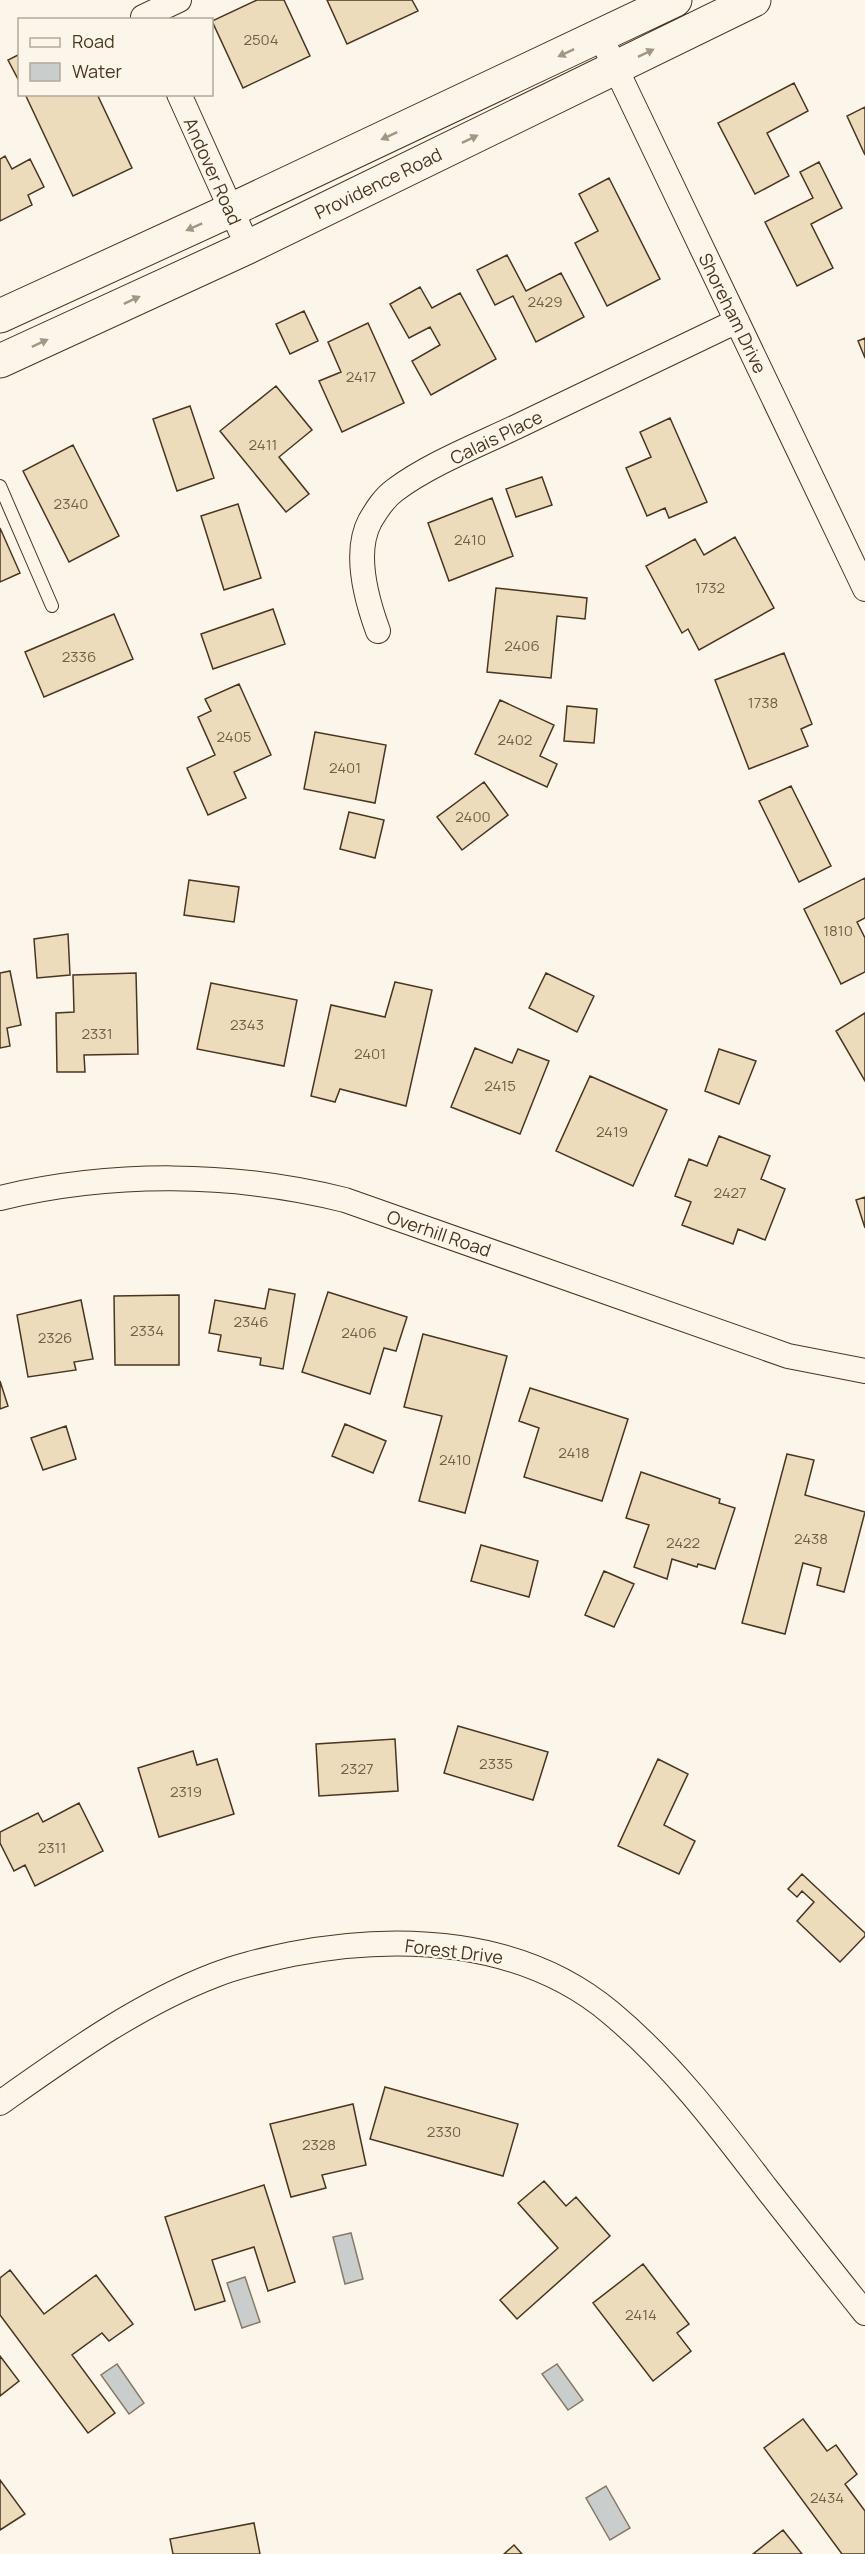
<svg xmlns="http://www.w3.org/2000/svg" width="865" height="2554" font-family="Manrope,sans-serif">
  <style>
    .water { fill: #c9cecd; stroke: #887966; stroke-width: 1.5 }
    .building { fill: #ecdcbc; stroke: #4a3520; stroke-width: 1.5 }
    .lines { fill: none; stroke-linecap: round; stroke-linejoin: round }
    .lane-casing { stroke: #4a3520; stroke-width: 14 }
    .street-casing { stroke: #4a3520; stroke-width: 26 }
    .primary-casing { stroke: #4a3520; stroke-width: 35 }
    .lane { stroke: #fbf6e9; stroke-width: 12 }
    .street { stroke: #fbf6e9; stroke-width: 24 }
    .primary { stroke: #fbf6e9; stroke-width: 33 }
    .oneway { fill: #a29684 }
    .labels { text-anchor: middle; dominant-baseline: central; stroke-width: 4.5; stroke-linejoin: round; paint-order: stroke }
    .number-label { font-size: 15px; fill: #725f47 }
    .street-label { font-size: 18px; fill: #4a3520; stroke: #fbf6e9 }
  </style>
  <rect width="100%" height="100%" fill="#fbf6e9"/>
  <!-- water -->
  <path class="water" d="M351 2233 363 2279 345 2284 333 2237Z
    M245 2277 260 2322 242 2328 227 2283Z
    M117 2364 144 2403 129 2414 101 2375Z
    M557 2364 583 2400 568 2410 542 2374Z
    M606 2486 630 2528 610 2540 586 2498Z"/>
  <!-- building -->
  <path class="building" d="M257 0H284L310 56 243 88 212 21Z
    M327 0H412L418 11 347 44Z
    M20 54V83L8 60Z
    M794 83 808 111 767 133 789 176 755 194 718 123Z
    M25 94H97L132 168 73 196Z
    M865 107V155L847 116Z
    M5 156 12 169 30 159 44 187 28 195 32 205 0 221V159Z
    M819 162 842 208 811 224 833 268 797 286 765 222 813 198 800 172Z
    M609 178 660 279 607 306 575 243 598 231 579 194Z
    M507 255 526 291 561 273 584 317 536 342 513 296 495 305 477 270Z
    M420 287 432 308 460 293 496 359 431 395 412 361 440 345 430 327 409 338 390 304Z
    M304 311 318 341 290 354 276 324Z
    M368 323 404 403 342 432 319 381 341 372 328 342Z
    M865 338V358L858 341Z
    M276 386 312 430 279 457 309 494 286 512 220 431Z
    M190 406 214 478 177 491 153 419Z
    M670 418 707 502 669 518 665 508 647 516 626 468 651 457 640 432Z
    M73 445 119 536 69 562 23 471Z
    M542 477 552 505 516 517 506 489Z
    M492 498 513 556 449 581 428 523Z
    M238 504 261 578 224 590 201 516Z
    M0 528 20 573 0 582Z
    M735 537 774 608 699 650 688 629 682 633 646 566 695 539 704 555Z
    M496 588 587 598 585 619 557 616 551 678 487 672Z
    M273 609 285 644 213 669 201 634Z
    M114 614 133 659 44 697 25 652Z
    M784 653 812 724 801 729 808 746 749 769 715 680Z
    M239 684 271 755 234 772 246 798 208 815 187 768 215 755 198 717 211 711 205 699Z
    M500 700 554 725 540 756 557 764 547 787 475 754Z
    M567 706 597 709 594 743 564 741Z
    M315 732 386 745 375 803 304 789Z
    M484 782 508 815 462 850 437 817Z
    M791 786 831 866 799 882 759 801Z
    M349 812 384 820 375 858 340 849Z
    M865 878V918L857 922 865 938V972L841 984 804 909Z
    M189 880 239 887 234 922 184 915Z
    M68 934 70 975 37 978 34 939Z
    M10 971 21 1025 7 1028 10 1046 0 1048V973Z
    M136 973 138 1054 84 1055 85 1072H57L56 1013 74 1012 73 975Z
    M546 973 594 996 577 1032 529 1008Z
    M395 982 432 990 406 1106 340 1089 335 1102 311 1096 331 1005 385 1017Z
    M211 983 297 1000 284 1066 197 1049Z
    M865 1013V1081L836 1031Z
    M475 1048 512 1063 518 1049 549 1061 520 1134 451 1107Z
    M719 1049 756 1061 739 1104 705 1091Z
    M590 1076 667 1110 633 1186 556 1151Z
    M719 1136 770 1156 761 1179 785 1189 765 1240 738 1229 733 1244 682 1225 691 1202 675 1196 689 1159 707 1166Z
    M865 1197V1228L856 1200Z
    M269 1289 295 1294 283 1369 260 1365 261 1358 218 1351 221 1335 209 1333 215 1300 265 1309Z
    M328 1292 407 1317 396 1351 384 1348 370 1394 302 1372Z
    M179 1295V1365H115L114 1296Z
    M81 1300 93 1359 74 1362 76 1370 28 1377 17 1315Z
    M423 1334 507 1356 465 1513 419 1501 442 1416 404 1407Z
    M0 1381 8 1406 0 1409Z
    M530 1388 628 1419 602 1501 524 1477 539 1428 519 1421Z
    M345 1424 386 1441 373 1473 332 1456Z
    M66 1426 76 1459 43 1470 31 1438Z
    M787 1454 814 1460 805 1495 865 1512 844 1592 817 1585 821 1568 803 1563 785 1634 742 1623Z
    M641 1472 720 1499 719 1503 735 1508 715 1569 698 1564 697 1567 672 1559 667 1579 634 1567 649 1525 626 1518Z
    M481 1545 538 1561 529 1597 471 1581Z
    M604 1571 634 1584 614 1627 585 1615Z
    M458 1726 548 1752 533 1800 444 1773Z
    M395 1739 398 1791 319 1796 316 1744Z
    M193 1751 197 1765 217 1759 234 1814 159 1837 138 1768Z
    M658 1759 688 1774 664 1825 695 1841 679 1874 618 1846Z
    M79 1803 103 1851 35 1886 25 1865 14 1871 0 1843V1832L38 1813 43 1822Z
    M802 1874 865 1933V1936L840 1962 797 1921 814 1902 802 1891 797 1897 788 1889Z
    M385 2087 518 2124 503 2176 370 2139Z
    M353 2104 366 2165 322 2175 326 2188 291 2197 270 2124Z
    M544 2181 566 2206 576 2197 610 2236 517 2319 500 2300 558 2248 518 2203Z
    M264 2185 295 2282 268 2291 254 2247 212 2260 225 2301 195 2310 165 2217Z
    M643 2264 689 2324 677 2333 691 2351 653 2381 593 2303Z
    M10 2270 44 2314 96 2275 133 2324 109 2341 102 2333 72 2355 115 2413 88 2433 0 2315V2278Z
    M0 2356 19 2381 0 2396Z
    M803 2419 827 2451 836 2445 857 2474 845 2484 865 2511V2554H842L764 2448Z
    M0 2480 25 2514 0 2530Z
    M254 2523 260 2554H173L170 2539Z
    M783 2530 802 2554H753Z
    M514 2545 522 2554H504Z"/>
  <g class="lines">
    <!-- lane casing -->
    <g class="lane-casing">
      <path id="lane" d="M0 486 52 606"/>
    </g>
    <!-- street casing -->
    <g class="street-casing">
      <path id="street" d="M143 17 179 0
        M608 52 865 589
        M179 94 248 247
        M378 631C367 601 353 553 370 521 377 509 384 498 395 490 428 465 478 445 516 427 590 392 663 356 737 321
        M0 1198C113 1171 232 1172 345 1200L788 1356 865 1371
        M0 2103C68 2055 137 2005 215 1975 240 1965 265 1960 292 1954 400 1933 523 1939 611 2013 672 2064 718 2125 766 2188 799 2230 832 2272 865 2313"/>
    </g>
    <!-- primary casing -->
    <g class="primary-casing">
      <path id="primary" d="M0 316 231 210 675 0
        M0 361 248 247 754 0"/>
    </g>
    <!-- lane -->
    <use href="#lane" class="lane"/>
    <!-- street -->
    <use href="#street" class="street"/>
    <!-- primary -->
    <use href="#primary" class="primary"/>
  </g>
  <!-- one-way arrows -->
  <defs><path id="oneway-solid" d="M-6-.8H1V-3.2L6.5 0L1 3.2V.8H-6Z" transform="scale(1.5)"/></defs>
  <g class="oneway">
    <use href="#oneway-solid" transform="translate(566 53) rotate(155)"/>
    <use href="#oneway-solid" transform="translate(646 53) rotate(-26)"/>
    <use href="#oneway-solid" transform="translate(389 136) rotate(155)"/>
    <use href="#oneway-solid" transform="translate(470 139) rotate(-26)"/>
    <use href="#oneway-solid" transform="translate(194 227) rotate(156)"/>
    <use href="#oneway-solid" transform="translate(132 300) rotate(-25)"/>
    <use href="#oneway-solid" transform="translate(40 343) rotate(-25)"/>
  </g>
  <g class="labels">
    <!-- number labels -->
    <g class="number-label">
      <text x="261" y="39">2504</text>
      <text x="545" y="301">2429</text>
      <text x="361" y="376">2417</text>
      <text x="263" y="444">2411</text>
      <text x="71" y="503">2340</text>
      <text x="470" y="539">2410</text>
      <text x="710" y="587">1732</text>
      <text x="522" y="645">2406</text>
      <text x="79" y="656">2336</text>
      <text x="763" y="702">1738</text>
      <text x="234" y="736">2405</text>
      <text x="515" y="739">2402</text>
      <text x="345" y="767">2401</text>
      <text x="473" y="816">2400</text>
      <text x="838" y="930">1810</text>
      <text x="247" y="1024">2343</text>
      <text x="97" y="1033">2331</text>
      <text x="370" y="1053">2401</text>
      <text x="500" y="1085">2415</text>
      <text x="612" y="1131">2419</text>
      <text x="730" y="1192">2427</text>
      <text x="251" y="1321">2346</text>
      <text x="147" y="1330">2334</text>
      <text x="359" y="1332">2406</text>
      <text x="55" y="1337">2326</text>
      <text x="574" y="1452">2418</text>
      <text x="455" y="1459">2410</text>
      <text x="811" y="1538">2438</text>
      <text x="683" y="1542">2422</text>
      <text x="496" y="1763">2335</text>
      <text x="357" y="1768">2327</text>
      <text x="186" y="1791">2319</text>
      <text x="52" y="1847">2311</text>
      <text x="444" y="2131">2330</text>
      <text x="319" y="2144">2328</text>
      <text x="641" y="2314">2414</text>
      <text x="827" y="2497">2434</text>
    </g>
    <!-- street labels -->
    <g class="street-label">
      <text transform="translate(213 171) rotate(66)">Andover Road</text>
      <text transform="translate(378 183) rotate(-26)">Providence Road</text>
      <text transform="translate(733 313) rotate(64)">Shoreham Drive</text>
      <text transform="translate(496 437) rotate(-26)">Calais Place</text>
      <text transform="translate(439 1233) rotate(19)">Overhill Road</text>
      <text transform="translate(454 1951) rotate(7)">Forest Drive</text>
    </g>
  </g>
  <!-- legend -->
  <rect x="18" y="18" width="195" height="78" fill="#fbf6e9" stroke="#b4a999" stroke-width="1.5"/>
  <rect x="30" y="38" width="30" height="9" fill="#fbf6e9" stroke="#b4a999" stroke-width="1.5"/>
  <text x="72" y="48" font-size="18" fill="#4a3520">Road</text>
  <rect x="30" y="63" width="30" height="18" fill="#c9cecd" stroke="#b4a999" stroke-width="1.5"/>
  <text x="72" y="78" font-size="18" fill="#4a3520">Water</text>
</svg>
